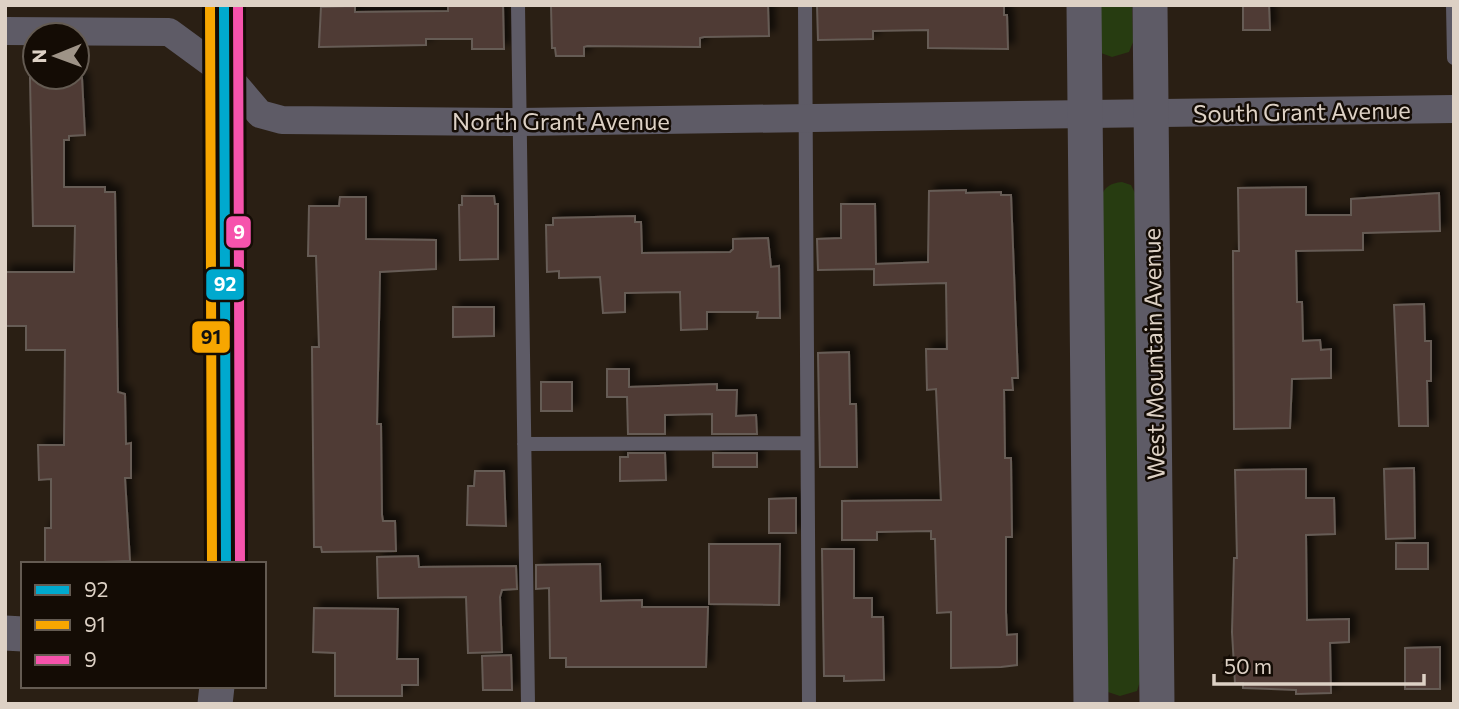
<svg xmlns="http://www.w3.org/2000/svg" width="1459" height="709" font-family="Commissioner,sans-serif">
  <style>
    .green { fill: #273c11 }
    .building { fill: #4f3a34; stroke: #665b55; stroke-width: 2; filter: url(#shadow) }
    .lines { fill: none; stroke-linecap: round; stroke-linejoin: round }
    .service { stroke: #5e5b66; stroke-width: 14 }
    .minor { stroke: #5e5b66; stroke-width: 28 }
    .tertiary { stroke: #5e5b66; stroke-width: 35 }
    .bus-1-casing { stroke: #140c05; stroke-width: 16 }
    .bus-2-casing { stroke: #140c05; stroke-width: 16 }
    .bus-3-casing { stroke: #140c05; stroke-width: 16 }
    .bus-1 { stroke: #00a9ce; stroke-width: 10 }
    .bus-2 { stroke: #f7a600; stroke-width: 10 }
    .bus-3 { stroke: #f653ac; stroke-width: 10 }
    .labels { text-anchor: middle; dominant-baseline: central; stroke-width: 5; stroke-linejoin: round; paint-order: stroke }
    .street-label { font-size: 24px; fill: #ddd1c5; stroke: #140c05 }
    .line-badge { stroke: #140c05; stroke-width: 2.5 }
    .badge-label { font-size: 19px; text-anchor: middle; font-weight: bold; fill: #fff }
    .pale-badge-label { font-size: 19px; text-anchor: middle; font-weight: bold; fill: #111 }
  </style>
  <defs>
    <filter id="shadow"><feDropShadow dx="6" dy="-6" stdDeviation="3.5" flood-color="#0009"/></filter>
  </defs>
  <rect width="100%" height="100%" fill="#2a1f14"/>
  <!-- green -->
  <path class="green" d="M1097 5H1132L1133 42 1129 52 1112 57 1101 53Z
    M1122 182 1131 185 1135 193 1140 681 1137 691 1120 696 1108 692 1100 198C1105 187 1110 183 1122 182Z"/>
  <!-- building -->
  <path class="building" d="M448 5H503L504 49H472V39H426V45L319 47 321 7 355 6V12L448 11Z
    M551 5H768L769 36 704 37 700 38V47L587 46 584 47V56H556L555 48H552Z
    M817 5H1004V15H1007L1008 49 928 48V30L873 31V39L818 40Z
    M1243 5H1269L1270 30H1243Z
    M30 78H82L85 135 69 136V140H64V187H105V192H115L118 392 125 394 126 444 131 443V478H125L130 561 45 564V528H51V479L39 480 38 445H64L65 350H26V326H5V272H74L75 226H33Z
    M1306 187V215H1351V199L1439 193 1440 231 1363 233V250L1296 251 1297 302H1302L1303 341 1320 340 1321 350 1331 349V378L1292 379 1290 428 1234 429 1233 251H1239L1238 188Z
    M966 190V193L1001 192V195H1011L1018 378H1012L1013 390H1004L1005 458H1011L1012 537H1006V612L1007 635 1017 634V665L1001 667 951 668V612L937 613 935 539H931V531L877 532V540H842V501L941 500 936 389 927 390 926 349H947L946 283 874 285V269L818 270 817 239 841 238V204H875L876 264 928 262 929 191Z
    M462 196H494L495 204H498V259L460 260 459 205H462Z
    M340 197H366V239L436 240V269L380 272 377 424H381L382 515 383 521H395L396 551 322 552 321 547H314L312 347H319L316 256H308L309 206H339Z
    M635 216V222H641L642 253 730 252 733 249V239L768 238 771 267 779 266 780 318H757L758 312H707V329L681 330 680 292 625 293V312L603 313 600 277 559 278V271L547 272 546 225H553V218Z
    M1424 304 1425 341H1431V381H1427L1428 426H1399L1394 305Z
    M453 307H494V336L453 337Z
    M849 352 850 404H856L857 467H820L818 353Z
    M607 369H629V387L717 384V390H737L736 416 756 415 757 434H712V414L665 415V434H628L627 397H607Z
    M541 382H572V411H541Z
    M628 453H665L666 480 620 481V457H628Z
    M713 453H757V467H713Z
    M1414 468 1415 538 1386 539 1384 469Z
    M1306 469V498H1334L1335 534 1306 535 1307 620 1349 619V642L1330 643 1331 693 1296 694V690L1243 688V683H1235L1232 632 1234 558H1237L1235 470Z
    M475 471H504L506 526 467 525 468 486H474Z
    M796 498V533H769V499Z
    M1396 543H1428V569H1396Z
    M709 544H780L779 605 709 604Z
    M822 549H854V598H872V617H883L884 680 844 681V676H824Z
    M418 556 419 567 516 566 517 589 502 590 500 597 502 652 468 653 466 597 378 598 377 557Z
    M600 564 601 601 642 600V607H708L706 667H566V658H550L549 588 536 589V565Z
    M314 608 398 609 397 659H418V685H402V696H335V653L313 652Z
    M1440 647V689H1405V648Z
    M511 655 512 690H483L482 656Z"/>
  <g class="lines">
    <!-- service -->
    <path class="service" d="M518 5 528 704
      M805 5 809 704
      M1453 5 1454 58
      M524 444 807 443"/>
    <!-- minor -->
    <path class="minor" d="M5 31 169 32 225 73 260 114 282 120 520 122 1454 109"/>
    <!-- tertiary -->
    <path class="tertiary" d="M224 5 226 564
      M1084 5 1091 704
      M1150 5 1157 704
      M5 633 23 634
      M215 704 217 686"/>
    <!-- bus-1 casing -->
    <g class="bus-1-casing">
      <path id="bus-1" d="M224 5 226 564"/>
    </g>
    <!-- bus-2 casing -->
    <g class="bus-2-casing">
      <path id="bus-2" d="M210 5 212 564"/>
    </g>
    <!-- bus-3 casing -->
    <g class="bus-3-casing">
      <path id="bus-3" d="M238 5 240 564"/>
    </g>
    <!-- bus-1 -->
    <use href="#bus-1" class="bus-1"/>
    <!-- bus-2 -->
    <use href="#bus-2" class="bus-2"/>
    <!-- bus-3 -->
    <use href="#bus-3" class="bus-3"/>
  </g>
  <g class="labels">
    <!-- street labels -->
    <g class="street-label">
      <text transform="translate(1302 111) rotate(-1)">South Grant Avenue</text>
      <text x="561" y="120">North Grant Avenue</text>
      <text transform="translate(1153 354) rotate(-91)">West Mountain Avenue</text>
    </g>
  </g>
  <g class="line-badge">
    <rect x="225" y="215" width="27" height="34" rx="7" fill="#f653ac"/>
    <rect x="205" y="268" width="40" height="33" rx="7" fill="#00a9ce"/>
    <rect x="191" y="320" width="40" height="34" rx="7" fill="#f7a600"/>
  </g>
  <g class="badge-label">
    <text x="239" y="239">9</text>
    <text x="225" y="291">92</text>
  </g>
  <g class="pale-badge-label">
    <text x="211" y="344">91</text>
  </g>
  <!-- border -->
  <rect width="1459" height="709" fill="none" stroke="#ddd1c5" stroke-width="14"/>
  <!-- legend -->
  <rect x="21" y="562" width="245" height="126" fill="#140c05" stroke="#645b52" stroke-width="2"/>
  <rect x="35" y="585" width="35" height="10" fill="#00a9ce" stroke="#645b52" stroke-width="2"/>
  <text x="84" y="597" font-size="21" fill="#ddd1c5">92</text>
  <rect x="35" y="620" width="35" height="10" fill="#f7a600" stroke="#645b52" stroke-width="2"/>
  <text x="84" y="632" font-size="21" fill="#ddd1c5">91</text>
  <rect x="35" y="655" width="35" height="10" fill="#f653ac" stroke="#645b52" stroke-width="2"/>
  <text x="84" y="667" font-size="21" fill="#ddd1c5">9</text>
  <!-- north arrow -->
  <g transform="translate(56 56) rotate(269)"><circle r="33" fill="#140c05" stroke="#645b52" stroke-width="2"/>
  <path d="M0-5L12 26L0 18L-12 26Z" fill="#9e9387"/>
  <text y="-10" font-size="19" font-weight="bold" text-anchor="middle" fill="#ddd1c5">N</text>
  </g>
  <!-- scale -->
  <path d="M1214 674v10h210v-10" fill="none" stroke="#ddd1c5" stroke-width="3.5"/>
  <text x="1224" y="674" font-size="21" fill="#ddd1c5" stroke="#140c05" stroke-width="5" paint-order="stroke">50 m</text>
</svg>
